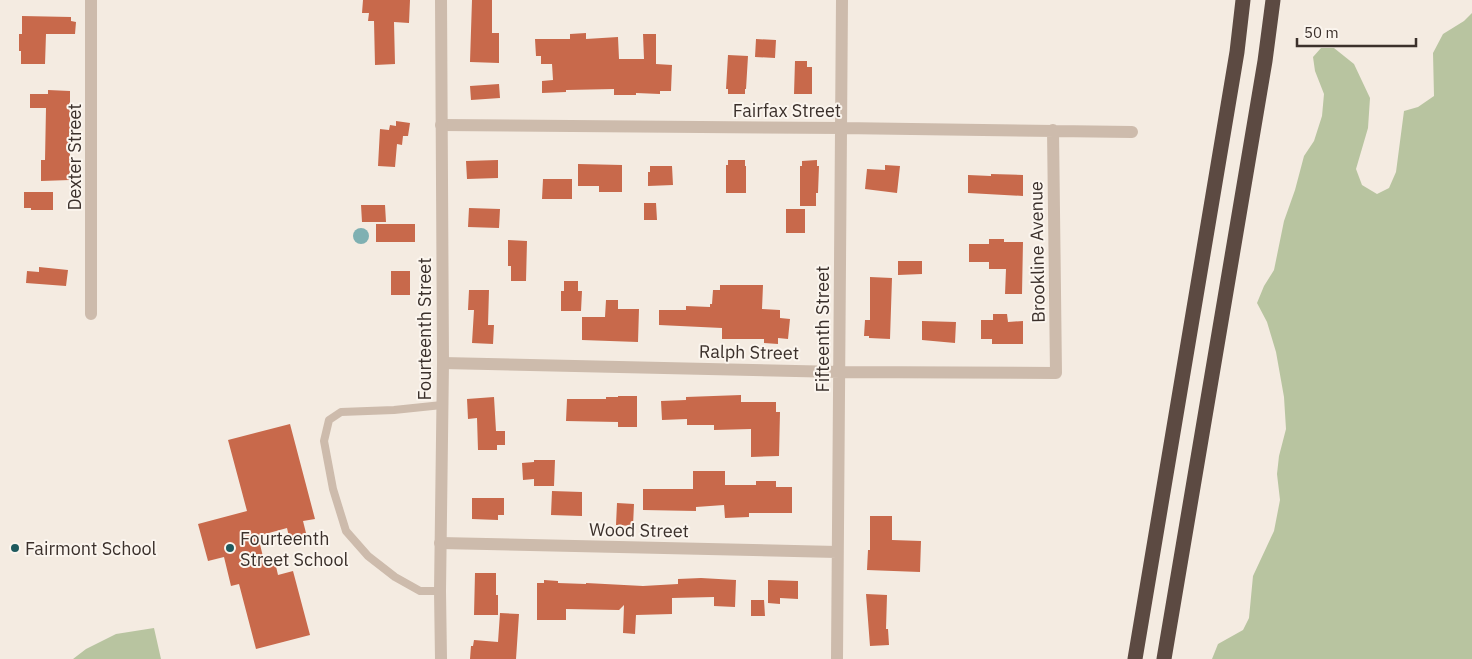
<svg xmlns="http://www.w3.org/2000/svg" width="1472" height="659" font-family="'IBM Plex Sans',sans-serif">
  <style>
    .green { fill: #b8c4a0 }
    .water { fill: #7fb0b2 }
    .building { fill: #c8694b }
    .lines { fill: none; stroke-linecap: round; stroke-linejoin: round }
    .service { stroke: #cdbbac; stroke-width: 8 }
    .minor { stroke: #cdbbac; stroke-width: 12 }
    .tertiary { stroke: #cdbbac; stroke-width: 12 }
    .motorway { stroke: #5c4a42; stroke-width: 15 }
    .poi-dot { fill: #1f5a5e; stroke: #fbf5ee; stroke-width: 2 }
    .labels { text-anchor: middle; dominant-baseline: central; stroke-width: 4; stroke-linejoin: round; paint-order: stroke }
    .street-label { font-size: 18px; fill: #3b302b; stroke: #fbf5ee }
    .poi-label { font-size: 18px; fill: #3b302b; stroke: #fbf5ee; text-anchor: start }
  </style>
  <rect width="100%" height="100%" fill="#f4ebe1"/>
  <!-- green -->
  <path class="green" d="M1472 13V659H1212L1218 644 1243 630 1249 618 1253 576 1274 531 1280 500 1277 474 1279 456 1286 429 1284 397 1276 352 1267 322 1257 303 1264 286 1274 270 1284 221 1295 190 1304 156 1314 141 1322 116 1324 94 1315 71 1313 57 1321 48H1334L1354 64 1370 98 1368 128 1356 169 1362 185 1377 194 1389 188 1396 172 1404 111 1418 107 1434 96 1433 53 1443 34 1464 21Z
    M154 628 161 659H73L86 649 116 634Z"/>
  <!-- water -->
  <path class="water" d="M353 236a8 8 0 1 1 16 0a8 8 0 1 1-16 0Z"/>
  <!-- building -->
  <path class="building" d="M363 0H410L409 23 394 22 395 64 375 65 374 21H368L369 13H362Z
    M472 0H492V33H499V63L470 62Z
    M22 16 71 17V21L76 22 75 34H46L45 64H21V51H19V34H22Z
    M586 33V39L618 37 619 59H644L643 34H656V64L672 65 671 91H660V94L636 93V95H614V89L566 90V92L542 93V81L553 80 552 64H541V56H536L535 39H570V34Z
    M756 39 776 40 775 58 755 57Z
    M728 55 748 56 746 89H745V94H728V89H726Z
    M795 61H807V67H812V94H794Z
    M499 84 500 98 471 100 470 86Z
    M48 90 70 91V180L41 181V160H45L46 108H30V94H48Z
    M396 121 410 123 408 136H403L402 145 397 144 395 167 378 166 380 129 389 130 390 125 396 126Z
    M498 160V178L467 179 466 161Z
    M728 160H745V166H746V193H726V165H728Z
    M817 160V166H819L818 193H816V206H800V166H802V161Z
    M578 164 622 165V192H599V186H578Z
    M885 165 900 166 897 193 865 189 867 169 885 170Z
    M650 166H672L673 185 648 186V172H650Z
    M991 174 1023 175V196L968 193V175L991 176Z
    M543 179H572V199H542Z
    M24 192H53V210H31V208H24Z
    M644 203H656L657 220H644Z
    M361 205H385L386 222H362Z
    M469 208 500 209 499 228 468 227Z
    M786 209H805V233H786Z
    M376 224H415V242H376Z
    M989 239H1004V242H1023L1022 294H1005L1006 269H989V262H969V244H989Z
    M508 240 527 241 526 281H511V266H508Z
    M898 261H922V274L898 275Z
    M39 267 68 270 66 286 26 283 27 271 39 272Z
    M391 271H410V295H391Z
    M870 277 892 278 890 339 869 338V336H864L865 320H870Z
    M564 281H578V291H582L581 311H561V291H564Z
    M720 285H763L762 309 780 310V318L790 319 788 339 778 338V344L764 343V339H722V328L659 325V310H686V306L710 307V304H712L713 290H720Z
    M469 290H489L488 325H494L493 344 472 343 474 310H468Z
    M606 300H618V309H639L638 342 582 340V317H605Z
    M993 314H1007L1008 322 1023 321V344H992V339H981V320H993Z
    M922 321 956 322 955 343 922 340Z
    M741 395V402H776V412H780L779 456 751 457V429L714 430V425H687V419L662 420 661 401 686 400V397Z
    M618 396H637V427H618V422L566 421 567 399H606V397H618Z
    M494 397 496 431H505V445H497V450H478L477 418 468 419 467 399Z
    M290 424 315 519 303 521 307 537 290 541 287 528 258 536 265 565 275 562 278 575 293 571 310 635 256 649 239 584 231 586 224 557 208 561 198 524 247 511 228 440Z
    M534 460H555L554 486H534V479L523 480 522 463 534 462Z
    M693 471H725V485H756V481H776V487H792V513H749V517L725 518 724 505 696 507V511L643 510V489H693Z
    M552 491 582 492V516L551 515Z
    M472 498H504V515H498V520L472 519Z
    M617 503 634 504 633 526 616 525Z
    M870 516H892V540L921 541 920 572 867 570 868 550H870Z
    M475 573H496V595H498V615H474Z
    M701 578 736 580 735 607 714 606V597L672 598V614L636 615 635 634 623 633 624 605 619 610 566 609V620H537V583H544V580L558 581V583L586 584V583L643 586 678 584V579Z
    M768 580 798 581V599L780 598V604L768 603Z
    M866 594 887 595 886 629H888L889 645 870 646Z
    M751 600H764L765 616H751Z
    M500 613 519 614 516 659H470L471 646H473L474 640 498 642Z"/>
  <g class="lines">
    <!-- service -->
    <path class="service" d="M440 591H420L395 577 368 556 346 531 333 489 324 441 329 420 341 412 394 410 442 405"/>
    <!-- minor -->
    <path class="minor" d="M441 125 841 128 1132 132
      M91 314V0
      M443 363 840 372 1056 373 1053 130
      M440 543 837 552
      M837 659 842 0"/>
    <!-- tertiary -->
    <path class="tertiary" d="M441 659 440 591 443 363 441 0"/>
    <!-- motorway -->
    <path class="motorway" d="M1135 659 1237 52 1243 0
      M1164 659 1265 61 1273 0"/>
  </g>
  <!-- markers -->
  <g class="poi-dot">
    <circle cx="15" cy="548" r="5"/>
    <circle cx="230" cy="548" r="5"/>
  </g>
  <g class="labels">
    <!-- street labels -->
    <g class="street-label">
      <text x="787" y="110">Fairfax Street</text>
      <text transform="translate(74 157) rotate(-90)">Dexter Street</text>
      <text transform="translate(1037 252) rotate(-91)">Brookline Avenue</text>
      <text transform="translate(424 329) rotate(-90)">Fourteenth Street</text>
      <text transform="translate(822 329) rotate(-90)">Fifteenth Street</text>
      <text transform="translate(749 352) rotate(1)">Ralph Street</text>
      <text transform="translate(639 530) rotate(1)">Wood Street</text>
    </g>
    <!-- poi labels -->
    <g class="poi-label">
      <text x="240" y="538">Fourteenth<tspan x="240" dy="21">Street School</tspan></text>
      <text x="25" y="548">Fairmont School</text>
    </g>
  </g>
  <!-- scale -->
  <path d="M1297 38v8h119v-8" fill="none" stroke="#3b302b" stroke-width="2.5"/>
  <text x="1304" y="38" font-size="15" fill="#3b302b" stroke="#fbf5ee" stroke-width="4" paint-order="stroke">50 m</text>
</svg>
